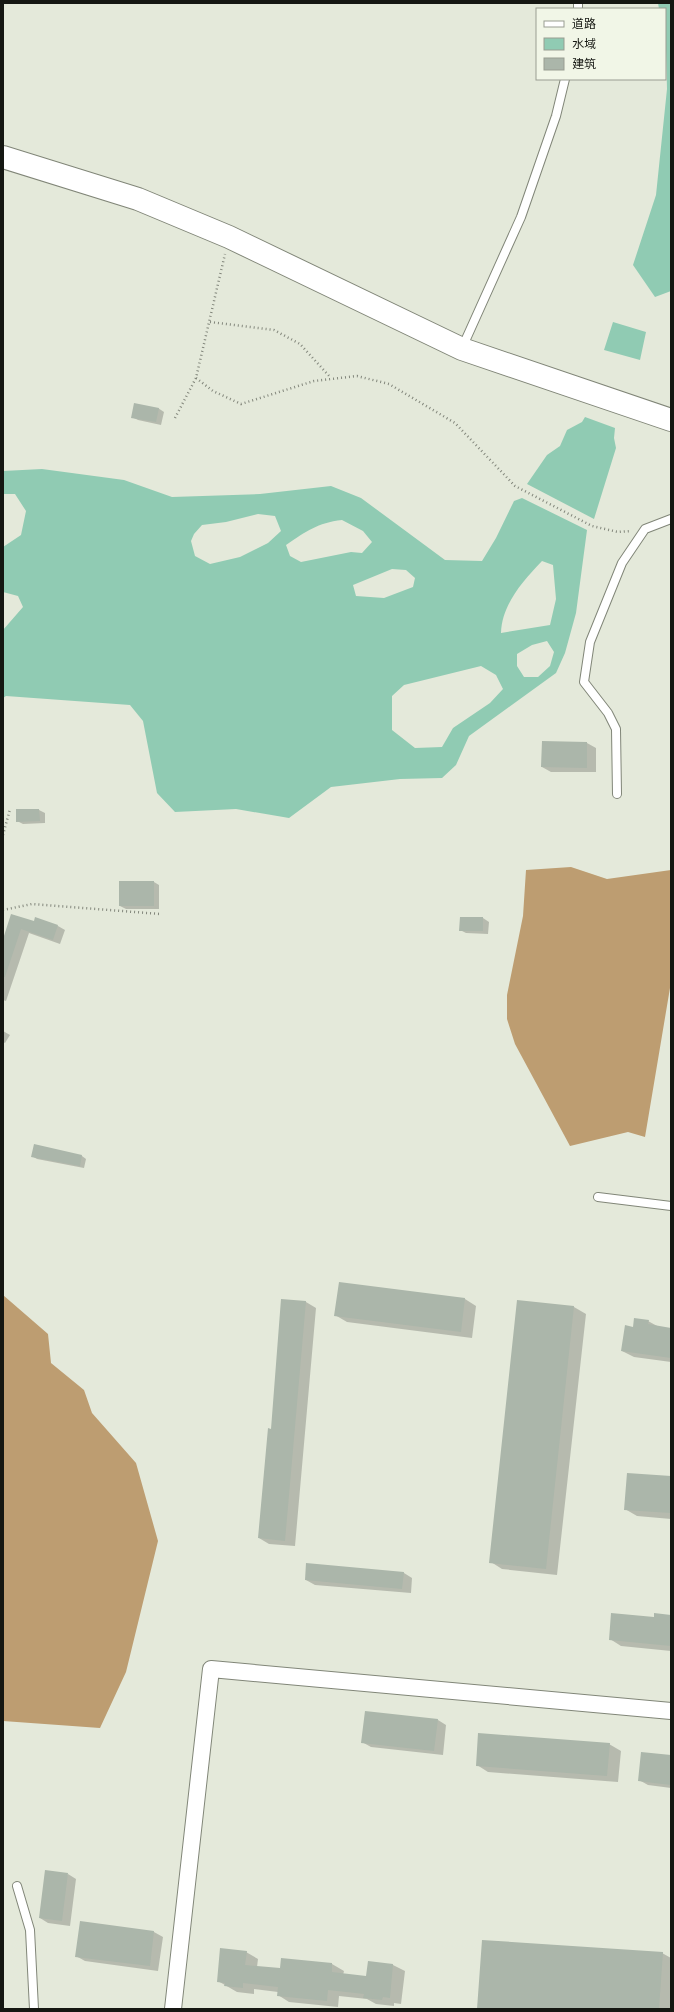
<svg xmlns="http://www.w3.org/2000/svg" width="674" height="2012" font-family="'Source Sans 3','Noto Sans SC',sans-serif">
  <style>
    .forest { fill: #bd9d71 }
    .water { fill: #90cbb3; fill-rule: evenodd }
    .shadow { fill: #0003 }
    .building { fill: #abb6aa }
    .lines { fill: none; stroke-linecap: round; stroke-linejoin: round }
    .lane-casing { stroke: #818678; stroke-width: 10 }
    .street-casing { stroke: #818678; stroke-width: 18 }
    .secondary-casing { stroke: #818678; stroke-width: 24 }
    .path { stroke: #83877c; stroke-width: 2.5; stroke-dasharray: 1 3; stroke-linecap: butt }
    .lane { stroke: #fff; stroke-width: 8 }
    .street { stroke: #fff; stroke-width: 16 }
    .secondary { stroke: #fff; stroke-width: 22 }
  </style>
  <rect width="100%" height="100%" fill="#e4e9da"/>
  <!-- forest -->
  <path class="forest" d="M571 867 607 879 671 870V982L645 1137 628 1132 570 1146 515 1044 507 1019V995L523 916 526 870Z
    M3 1295 48 1334 51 1363 84 1390 92 1413 136 1463 158 1541 126 1672 100 1728 3 1721Z"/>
  <!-- water -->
  <path class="water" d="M658 3H671V291L655 297 633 265 656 195 667 89 665 9H659Z
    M613 322 646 332 640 360 604 350Z
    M585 417 615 428 614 438 616 448 594 519 527 484 547 455 560 446 567 430 582 422Z
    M42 469 124 480 172 497 260 494 331 486 361 498 445 560 482 561 496 538 514 501 522 498 587 530 576 613 565 653 556 673 469 736 456 765 442 778 400 779 331 787 289 818 236 809 175 812 157 793 143 721 130 705 6 696 3 698V630L23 607 18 596 3 592V547L21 535 26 511 15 494H3V471ZM258 514 275 516 281 531 268 543 240 557 210 564 195 556 191 541 194 534 202 525 226 522ZM342 520 363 531 372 542 362 553 351 552 301 562 290 556 286 545C307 531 317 523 342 520ZM542 561 553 565 556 599 550 625 501 633C502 604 523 581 542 561ZM392 569 406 570 415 578 413 587 384 598 356 596 353 585ZM547 641 554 652 550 666 538 677H524L517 666V654L532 645ZM481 666 496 675 503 689 490 703 453 728 442 747 415 748 392 730V696L404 685Z"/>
  <!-- shadow -->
  <path class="shadow" d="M158 408 164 412 161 425 138 420 132 417Z
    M543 742 587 743 596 748V772H551L542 767Z
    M39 810 45 813V823L23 824 17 821Z
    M154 882 159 885V909H126L120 906Z
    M12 915 34 922 58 926 65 930 60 944 29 933 6 1001 3 1000V942Z
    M461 918H483L489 922 488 934 466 933 460 930Z
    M3 1031 10 1035 5 1043 3 1042Z
    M32 1156H82L86 1159 84 1168 37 1159Z
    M465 1299 476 1306 472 1338 347 1322 335 1315Z
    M282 1300 306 1302 316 1308 295 1546 269 1544 259 1538 272 1430Z
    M518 1301 574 1307 586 1314 557 1575 502 1569 491 1562Z
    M648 1321 659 1327 671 1329V1362L634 1357 622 1351 634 1328Z
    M671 1477V1519L637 1516 625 1509Z
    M404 1573 412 1578 411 1593 315 1585 306 1580Z
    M671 1616V1651L621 1646 610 1639 655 1618Z
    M438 1720 446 1725 443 1755 371 1747 362 1742Z
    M609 1744 621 1751 618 1782 488 1772 477 1765Z
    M671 1756V1788L648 1785 639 1780Z
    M68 1874 76 1879 70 1926 48 1923 40 1918Z
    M81 1923 154 1932 163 1937 158 1971 85 1961 76 1956Z
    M246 1952 258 1959 257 1967 281 1969 282 1959 332 1964 344 1971 343 1975 367 1977 369 1962 393 1965 405 1971 401 2004 394 2003V2006L376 2004 367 1999 339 1996 338 2007 289 2002 278 1995V1992L254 1989V1994L237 1992 218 1981Z
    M662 1953 671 1958V2009H479Z"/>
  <!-- building -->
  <path class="building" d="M134 403 159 408 156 422 131 418Z
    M542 741 587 742V768L541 767Z
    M16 809H39L40 821 16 822Z
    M119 881H154V906H119Z
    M11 914 34 921 35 917 58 925 53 940 21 929 5 977H3V939Z
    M460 917H483V931H459Z
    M34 1144 82 1155 80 1166 31 1157Z
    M339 1282 465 1298 461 1332 334 1316Z
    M281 1299 306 1301 285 1541 258 1538 268 1428 271 1429Z
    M517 1300 574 1306 546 1569 489 1563Z
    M634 1318 649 1320 648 1324 671 1328V1358L621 1351 625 1325 633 1327Z
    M627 1473 671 1476V1513L624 1510Z
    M306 1563 404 1572 402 1589 305 1580Z
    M611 1613 654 1617V1613L671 1615V1646L609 1640Z
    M365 1711 438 1719 434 1751 361 1743Z
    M478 1733 610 1743 607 1776 476 1766Z
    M641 1752 671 1755V1785L638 1781Z
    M45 1870 68 1873 62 1921 39 1918Z
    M80 1921 154 1931 150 1966 75 1957Z
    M482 1940 663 1952 659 2009H477Z
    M220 1948 247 1951 245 1965 280 1968 281 1958 332 1963V1972L366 1976 368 1961 393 1964 390 1998 383 1997 382 2000 363 1998 364 1994 328 1990 327 2001 277 1996 278 1987 243 1983V1988L224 1986 225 1983 217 1982Z"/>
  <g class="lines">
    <!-- lane casing -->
    <g class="lane-casing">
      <path id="lane" d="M578 9V3
        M462 348 521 217 556 116 565 79
        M617 794 616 729 608 713 584 682 590 642 622 563 645 529 671 519
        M598 1197 671 1206
        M17 1886 30 1930 34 2009"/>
    </g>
    <!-- street casing -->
    <g class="street-casing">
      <path id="street" d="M173 2009 211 1669 671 1711"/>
    </g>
    <!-- secondary casing -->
    <g class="secondary-casing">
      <path id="secondary" d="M3 157 138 199 229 237 462 349 671 420"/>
    </g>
    <!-- path -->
    <path class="path" d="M210 322 274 330 300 344 331 378
      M196 378 213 391 241 404 314 381 357 376 389 384 455 423 515 486 592 526 618 532 631 531
      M175 418 196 378 225 254
      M3 835 10 809
      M3 910 32 904 160 914"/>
    <!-- lane -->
    <use href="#lane" class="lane"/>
    <!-- street -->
    <use href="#street" class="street"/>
    <!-- secondary -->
    <use href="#secondary" class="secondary"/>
  </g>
  <!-- border -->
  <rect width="674" height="2012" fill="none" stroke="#151712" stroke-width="8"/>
  <!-- legend -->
  <rect x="536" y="8" width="130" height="72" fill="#f1f6e7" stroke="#999d92"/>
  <rect x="544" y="21" width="20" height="6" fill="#ffffff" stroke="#999d92"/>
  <text x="572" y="28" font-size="12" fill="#151712">道路</text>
  <rect x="544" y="38" width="20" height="12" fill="#90cbb3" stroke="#999d92"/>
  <text x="572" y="48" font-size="12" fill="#151712">水域</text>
  <rect x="544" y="58" width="20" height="12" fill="#abb6aa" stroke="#999d92"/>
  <text x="572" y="68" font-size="12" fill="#151712">建筑</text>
</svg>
